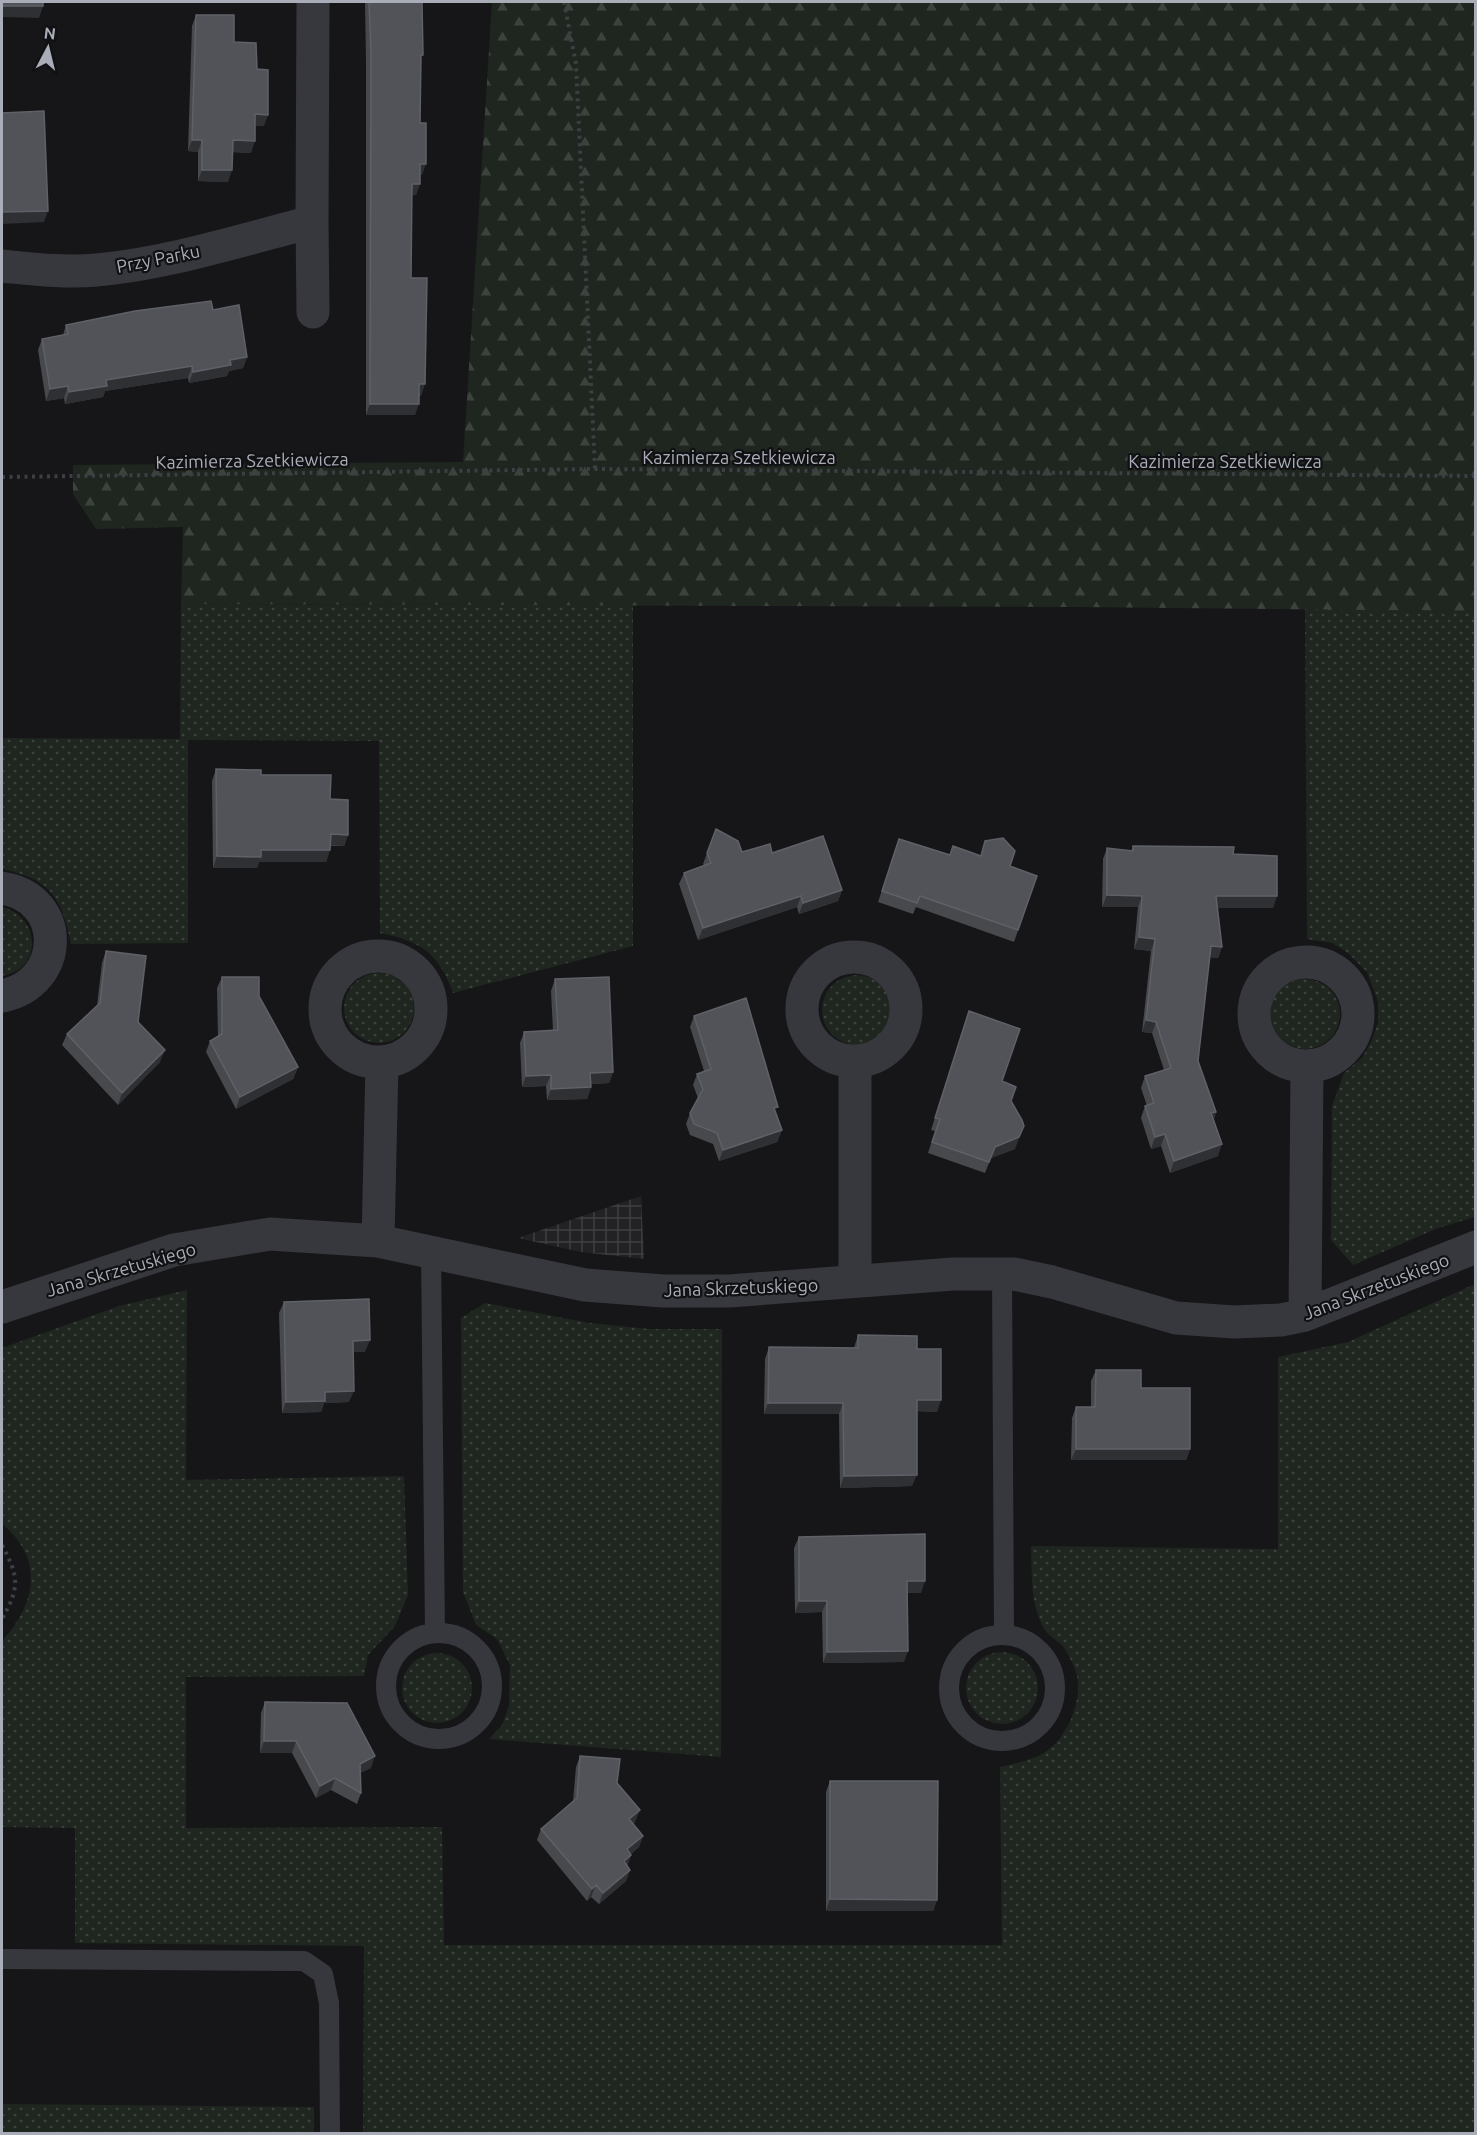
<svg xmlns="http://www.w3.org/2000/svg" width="1477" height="2135" font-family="Ubuntu,sans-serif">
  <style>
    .industrial { fill: url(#industrial-grid) }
    .grass { fill: url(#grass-dots) }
    .forest { fill: url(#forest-firs) }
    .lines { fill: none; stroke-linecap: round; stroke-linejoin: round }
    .path { stroke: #3d3f44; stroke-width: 4; stroke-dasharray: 3 4.5; stroke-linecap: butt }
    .lane { stroke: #37383d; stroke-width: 20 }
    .street { stroke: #37383d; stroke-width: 33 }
    .wall { fill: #47494d }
    .shaded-wall { fill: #2f3033 }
    .building { fill: #525359; stroke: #5f6168; stroke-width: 1.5 }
    .labels { text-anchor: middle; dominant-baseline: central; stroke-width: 4.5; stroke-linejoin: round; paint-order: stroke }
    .street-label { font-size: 18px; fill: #a8adb8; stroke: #111113 }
  </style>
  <defs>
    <pattern id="industrial-grid" width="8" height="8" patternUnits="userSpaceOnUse" patternTransform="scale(1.5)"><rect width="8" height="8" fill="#222225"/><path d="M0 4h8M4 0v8" fill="none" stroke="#3f3f43"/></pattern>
    <pattern id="grass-dots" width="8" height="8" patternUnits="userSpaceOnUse" patternTransform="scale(1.5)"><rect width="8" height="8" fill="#1e261f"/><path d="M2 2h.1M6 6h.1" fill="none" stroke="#3c433d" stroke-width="1.8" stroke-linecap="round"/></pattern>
    <pattern id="forest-firs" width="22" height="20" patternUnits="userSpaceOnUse" patternTransform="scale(1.5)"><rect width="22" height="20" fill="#1e261f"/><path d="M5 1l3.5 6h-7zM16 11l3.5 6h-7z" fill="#3c433d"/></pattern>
  </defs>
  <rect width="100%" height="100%" fill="#161618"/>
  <!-- industrial -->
  <path class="industrial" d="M641 1196 644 1259 581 1252 518 1238Z"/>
  <!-- grass -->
  <path class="grass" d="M181 604 633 605V946L453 993C439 953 420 941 380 933L379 741 188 740V943L71 944C62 897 50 879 2 869V738L180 739Z
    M1305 609 1475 611V1217L1438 1228 1353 1265 1331 1240 1332 1106 1344 1073 1362 1058 1371 1042 1378 1023V1002L1367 972 1348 953 1332 943 1307 939Z
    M2 907C41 917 43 969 2 976Z
    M344 1008a35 35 0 1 1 70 0a35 35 0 1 1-70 0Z
    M822 1010a35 35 0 1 1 70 0a35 35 0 1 1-70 0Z
    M1270 1014a35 35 0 1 1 70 0a35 35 0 1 1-70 0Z
    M1475 1284V2133H363L364 1946 75 1943V1828L2 1827V1641C36 1604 45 1559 2 1524V1348L119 1306 187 1290 186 1480 404 1476 408 1595 395 1626 368 1655 364 1676 186 1677V1828L442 1827 444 1945H1002L1000 1767C1016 1763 1035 1760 1048 1750 1070 1734 1086 1692 1074 1667 1071 1660 1067 1652 1063 1646 1057 1640 1047 1635 1043 1627 1030 1601 1032 1574 1031 1546L1278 1549V1357L1348 1342Z
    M485 1303 590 1323 649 1329H722L721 1757 489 1739 502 1725 509 1706 510 1665 497 1639 476 1625 463 1592 461 1318Z
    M966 1688a36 36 0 1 1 72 0a36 36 0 1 1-72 0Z
    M402 1688a35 35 0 1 1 70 0a35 35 0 1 1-70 0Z
    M2 2104 314 2107V2133H2Z"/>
  <!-- forest -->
  <path class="forest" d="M492 2H1475V611L1080 607 181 604 183 527 96 529 73 494V465L463 462Z"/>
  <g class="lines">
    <!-- path -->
    <path class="path" d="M564 2 576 64 595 469
      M2 477 595 469 1476 476
      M2 1545C19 1577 20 1587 2 1619"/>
    <!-- lane -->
    <path class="lane" d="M431 1252 435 1633
      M1002 1274 1004 1635
      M386 1686a53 53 0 1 1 106 0a53 53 0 1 1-106 0Z
      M949 1688a53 53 0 1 1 106 0a53 53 0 1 1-106 0Z
      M2 1959 304 1961 323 1974 329 2003 330 2134"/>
    <!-- street -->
    <path class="street" d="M312 222 313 312
      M2 266C33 269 65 273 97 270 170 263 241 240 312 222L313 2
      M2 888C67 898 66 983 2 996
      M325 1009a53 53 0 1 1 106 0a53 53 0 1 1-106 0Z
      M802 1009a52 52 0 1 1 104 0a52 52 0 1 1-104 0Z
      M1254 1014a52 52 0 1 1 104 0a52 52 0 1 1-104 0Z
      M855 1062V1281
      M378 1241 382 1063
      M2 1307 174 1250 270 1234 378 1241 585 1285 663 1291H730L953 1274H1014L1052 1282 1176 1318 1234 1322 1281 1320 1305 1315 1476 1247
      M1305 1315 1307 1067"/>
  </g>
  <!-- wall -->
  <path class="wall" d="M365 2H422L420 123 422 175H420L416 195H412L411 278 421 396H419L415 415H366V62Z
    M196 15 234 42 257 69 264 126H255L251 153 233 152 228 182 198 181V152L188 151 192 26Z
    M213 310 247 357 243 368 229 371 227 376 189 383 188 378 105 391 103 397 65 404 64 398 46 401 38 350 42 339 63 335 66 325Z
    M216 769 261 775 330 799 348 835 344 846H331L326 862H259L257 868H213L212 781Z
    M716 829 742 852 772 853 842 890 838 901 799 914 797 907 698 940 679 884 684 873 704 866 703 864Z
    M899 839 950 855 1010 866 1037 876 1014 942 916 907 913 914 878 902Z
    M1133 846 1233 854 1273 908H1217L1222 947 1218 958 1210 957 1198 1061 1216 1112 1214 1119 1218 1156 1170 1173 1161 1146 1151 1149 1141 1118 1145 1106H1147L1141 1088 1145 1076 1164 1070 1152 1033 1142 1032 1151 951 1134 949 1138 907H1102L1103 859 1107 848 1131 851Z
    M106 951 138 1022 160 1062 118 1105 62 1045 67 1034 97 1006 102 963Z
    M222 977 259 996 298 1067 293 1079 236 1109 206 1052 210 1041 218 1037 217 988Z
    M555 979 613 1072 609 1083 591 1084V1087L587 1099 547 1100 546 1086 522 1087 520 1043 524 1032 553 1031 551 991Z
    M969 1011 1011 1101 1015 1149 991 1158 985 1173 928 1153 935 1131 931 1130Z
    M694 1016 776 1113 782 1130 777 1142 719 1161 713 1144 690 1135 686 1124 690 1113 698 1098 693 1085 697 1074 704 1071 690 1027Z
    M284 1302 365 1352H353L349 1402 324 1403 321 1412 282 1413 279 1313Z
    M858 1335 917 1349 937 1412 917 1411 912 1486 840 1488 839 1414H764L765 1359 769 1347 854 1348Z
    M1096 1370 1141 1388 1190 1449 1186 1460H1071L1072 1418 1076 1407H1091V1381Z
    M799 1537 921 1593H907L904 1662 823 1663 822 1612 795 1613 794 1548Z
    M265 1702 371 1768 360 1773 361 1793 357 1804 331 1790 316 1798 292 1753H260L261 1713Z
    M580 1756 617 1783 635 1822 633 1824 643 1836 639 1847 631 1854V1855L627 1866 630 1870 626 1881 599 1904 591 1897 587 1901 537 1840 541 1829 573 1801 576 1767Z
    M830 1781 937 1900 933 1911H826V1792Z"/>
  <!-- shaded-wall -->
  <path class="shaded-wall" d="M2 6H43L39 18 2 17Z
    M255 114 268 115 264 126H251Z
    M192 140H202L198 152 188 151Z
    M233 140 255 141 251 153 229 152Z
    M420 164H426L422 175H416Z
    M202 170H232L228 182 198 181Z
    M412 184H420L416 195H407Z
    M48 211 44 222 2 224V212Z
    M247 357 243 368 229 371 227 376 189 383 193 372 230 360Z
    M192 366 188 378 105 391 103 397 65 404 69 392 106 380Z
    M419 384H425L421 396H415Z
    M68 386 64 398 46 401 50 389Z
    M370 404H419L415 415H366Z
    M331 834 348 835 344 846 326 845Z
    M261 850H330L326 862H259L257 868H213L217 856Z
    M842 890 838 901 799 914 803 903Z
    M1107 895 1142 896 1138 907H1102Z
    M801 896 797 907 698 940 703 928Z
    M1216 896H1277L1273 908H1212Z
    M1139 937 1155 939 1151 951 1134 949Z
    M1211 946 1222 947 1218 958 1207 957Z
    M1146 1020 1156 1022 1152 1033 1142 1032Z
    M165 1050 160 1062 118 1105 122 1093Z
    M298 1067 293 1079 236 1109 240 1097Z
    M613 1072 609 1083 586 1084 590 1073Z
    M551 1075 546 1086 522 1087 526 1076Z
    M591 1087 587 1099 547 1100 551 1089Z
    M1216 1112 1212 1123 1211 1113Z
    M1024 1126 1015 1149 991 1158 985 1173 995 1147Z
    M782 1130 777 1142 719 1161 723 1150Z
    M1165 1134 1161 1146 1151 1149 1155 1137Z
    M1222 1144 1218 1156 1170 1173 1174 1161Z
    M370 1340 365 1352H349L353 1341Z
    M354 1391 349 1402 324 1403 321 1412 282 1413 286 1402 325 1392Z
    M917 1400H941L937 1412 913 1411Z
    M768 1403H843L839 1414H764Z
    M1076 1449H1190L1186 1460H1071Z
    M917 1475 912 1486 840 1488 844 1476Z
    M907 1581H925L921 1593H902Z
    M799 1601H827L822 1612 795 1613Z
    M908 1651 904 1662 823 1663 827 1652Z
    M264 1741H296L292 1753H260Z
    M375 1756 371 1768 356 1775 360 1764Z
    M335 1778 331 1790 316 1798 320 1786Z
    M640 1810 635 1822 625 1831 629 1819Z
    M643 1836 639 1847 622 1861 627 1849Z
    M631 1855 627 1867 624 1861Z
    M630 1870 626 1881 599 1904 603 1893Z
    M596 1885 591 1897 587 1901 592 1889Z
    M830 1899 937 1900 933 1911H826Z"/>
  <!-- building -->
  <path class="building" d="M2 2H43V6H2Z
    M369 2H422L423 55H421L420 123H426V164H420V184H412L411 278H427L425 384H419V404H370L371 51Z
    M196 15H234V42L256 43 257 69 268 70V115L255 114V141L233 140 232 170H202V140H192Z
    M44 111 48 211 2 212V113Z
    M211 301 213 310 239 305 247 357 230 360 231 365 193 372 192 366 106 380 107 386 69 392 68 386 50 389 42 339 68 334 66 325 135 311Z
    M216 769 261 770V775H331L330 799 348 800V835L331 834 330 850H261V857L217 856Z
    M716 829 738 841 742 852 770 844 772 853 823 836 842 890 803 903 801 896 703 928 684 873 711 863 707 853Z
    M1003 838 1015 851 1010 866 1037 876 1018 930 920 896 917 903 882 891 899 839 950 855 953 846 981 856 985 841Z
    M1133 846 1234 847 1233 854 1277 856V896H1216L1222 947 1211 946 1198 1061 1216 1112 1211 1113 1222 1144 1174 1161 1165 1134 1155 1137 1145 1106 1154 1103 1145 1076 1171 1068 1156 1022 1146 1020 1155 939 1139 937 1142 896 1107 895V848L1133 851Z
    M106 951 146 956 138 1022 165 1050 122 1093 67 1034 100 1003Z
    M222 977H259V996L298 1067 240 1097 210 1041 222 1034Z
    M609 977 613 1072 590 1073 591 1087 551 1089V1075L526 1076 524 1032 558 1030 555 979Z
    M746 998 778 1107 774 1108 782 1130 723 1150 717 1133 694 1124 690 1113 703 1089 697 1074 711 1069 694 1016Z
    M969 1011 1020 1029 1002 1081 1016 1087 1011 1101 1022 1120 1024 1126 1019 1137 995 1147 989 1162 932 1142 940 1119 935 1118Z
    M369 1299 370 1340 353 1341 354 1391 325 1392V1401L286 1402 284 1302Z
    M858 1335 917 1336V1349H941V1400H917V1475L844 1476 843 1403H768L769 1347 858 1348Z
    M1096 1370H1141V1388H1190V1449H1076V1407H1095Z
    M925 1534V1581H907L908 1651 827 1652V1601H799V1537Z
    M265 1702 347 1703 375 1756 360 1764 361 1793 335 1778 320 1786 296 1741H264Z
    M580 1756 620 1759 617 1783 640 1810 629 1819 643 1836 627 1849 631 1855 624 1861 630 1870 603 1893 596 1885 592 1889 541 1829 577 1798Z
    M830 1781H938L937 1900 830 1899Z"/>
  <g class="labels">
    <!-- street labels -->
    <g class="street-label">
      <text transform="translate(158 258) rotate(-11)">Przy Parku</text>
      <text x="739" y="457">Kazimierza Szetkiewicza</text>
      <text transform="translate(252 460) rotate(-1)">Kazimierza Szetkiewicza</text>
      <text x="1225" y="461">Kazimierza Szetkiewicza</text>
      <text transform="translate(121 1269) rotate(-16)">Jana Skrzetuskiego</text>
      <text transform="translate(1376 1286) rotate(-21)">Jana Skrzetuskiego</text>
      <text transform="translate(741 1287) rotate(-2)">Jana Skrzetuskiego</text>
    </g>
  </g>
  <!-- border -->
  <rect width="1477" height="2135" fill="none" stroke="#a8adb8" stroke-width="6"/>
  <!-- north arrow -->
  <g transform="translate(48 48) rotate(7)" stroke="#111113" stroke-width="4.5" paint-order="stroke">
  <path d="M0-4.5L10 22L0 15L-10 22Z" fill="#a8adb8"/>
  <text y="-9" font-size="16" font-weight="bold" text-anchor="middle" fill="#a8adb8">N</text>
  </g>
</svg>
